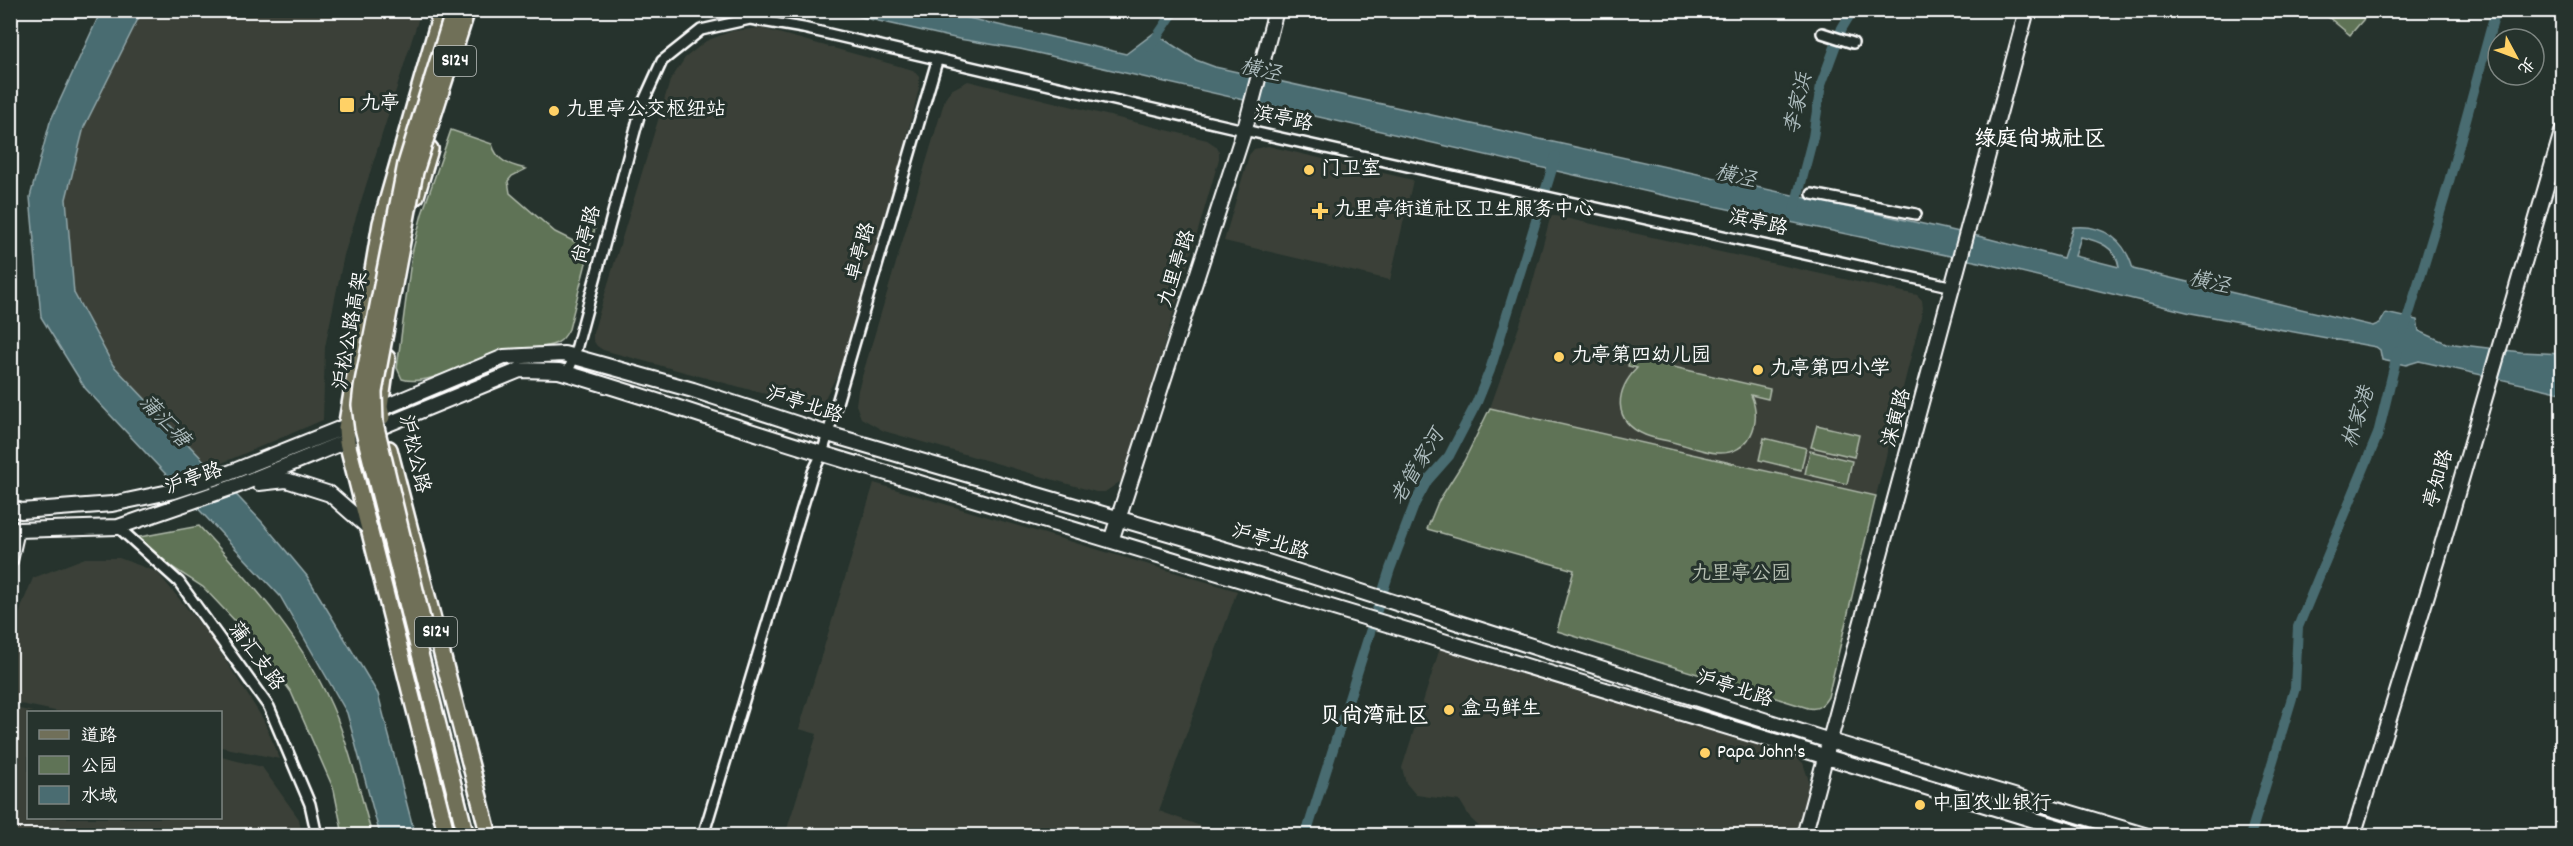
<svg xmlns="http://www.w3.org/2000/svg" width="2573" height="846" font-family="Dekko,'LXGW WenKai TC',sans-serif">
  <style>
    .built { fill: #3a4138 }
    .green { fill: #5f7356; stroke: #afb9aa; stroke-width: 1.5 }
    .water { fill: #4a6c71; stroke: #92a7aa; stroke-width: 1.5; fill-rule: evenodd }
    .lines { fill: none; stroke-linecap: round; stroke-linejoin: round }
    .canal { stroke: #4a6c71; stroke-width: 10 }
    .street-casing { stroke: #fff; stroke-width: 14 }
    .secondary-casing { stroke: #fff; stroke-width: 18 }
    .primary-casing { stroke: #fff; stroke-width: 20 }
    .street { stroke: #26332d; stroke-width: 9 }
    .secondary { stroke: #26332d; stroke-width: 14 }
    .primary { stroke: #706f59; stroke-width: 15 }
    .primary-bridge-casing { stroke: #fff; stroke-width: 20; stroke-linecap: butt }
    .primary-bridge { stroke: #706f59; stroke-width: 15 }
    .poi-dot { fill: #ffd166; stroke: #26332d; stroke-width: 2 }
    .labels { text-anchor: middle; dominant-baseline: central; stroke-width: 6; stroke-linejoin: round; paint-order: stroke }
    .shield { fill: #26332d; stroke: #bec2c0; stroke-width: 1.5 }
    .shield-label { font-size: 18px; font-weight: bold; fill: #fff }
    .poi-label { font-size: 20px; fill: #fff; stroke: #26332d; text-anchor: start }
    .street-label { font-size: 20px; fill: #fff; stroke: #26332d }
    .park-label { font-size: 20px; fill: #b7c0b3; stroke: #26332d }
    .water-label { font-size: 21px; font-style: italic; fill: #aebdbf; stroke: #26332d }
    .quarter-label { font-size: 22px; font-weight: bold; fill: #fff; stroke: #26332d }
  </style>
  <rect width="100%" height="100%" fill="#26332d"/>
  <filter id="ink" filterUnits="userSpaceOnUse"><feTurbulence type="fractalNoise" baseFrequency=".0167" numOctaves="2"/><feDisplacementMap in="SourceGraphic" scale="12" xChannelSelector="R" yChannelSelector="G"/><feConvolveMatrix kernelMatrix="1 2 1 2 8 2 1 2 1" color-interpolation-filters="sRGB"/></filter>
  <g filter="url(#ink)">
    <!-- built -->
    <path class="built" d="M142 11H421L344 255 325 347 323 420 210 468 113 365 74 293 66 199 84 127Z
      M760 28 906 68 913 70 919 77V88L858 336 825 398 821 404 814 407 603 350 597 346 593 340V333L670 81 685 58 706 41 732 31Z
      M968 81 1207 140 1216 146 1219 151V159L1127 472 1121 481 1105 492H1096L884 431 861 418 856 405 858 390 945 99 951 90Z
      M1268 146 1413 180 1390 280 1224 241 1249 155 1254 149Z
      M1551 215 1917 295 1922 300 1923 308 1876 496 1490 408 1526 307Z
      M874 483 1237 591 1159 811 1225 835H785L817 734 799 729Z
      M85 558H119L157 572 210 636 263 719 280 759 221 747 220 712H60L11 702V647L22 605 33 578Z
      M1440 648 1791 753 1803 763 1808 778V787L1796 835 1670 836 1648 831 1627 830 1619 836 1488 835 1471 819 1460 801 1416 795 1406 783 1402 768Z
      M11 707 33 712H28V818H220L221 757 262 767 299 819 302 835H11Z"/>
    <!-- green -->
    <path class="green" d="M2321 11H2365L2369 13 2350 35Z
      M451 130 492 144C497 162 510 165 526 169L512 176 508 181 510 193 555 232 575 242 580 241 596 224 569 329C566 335 563 340 557 343 542 350 521 347 505 350 476 356 430 388 402 379L397 368 412 253 422 214Z
      M1630 357 1770 389 1768 399 1751 395C1763 422 1750 455 1717 453 1704 452 1689 446 1676 443 1666 440 1655 439 1645 435 1612 421 1615 391 1637 368L1628 366Z
      M1490 408 1876 496 1828 697C1823 705 1819 710 1808 708L1557 631 1574 570 1427 529 1438 502 1464 461Z
      M1817 425 1859 435 1854 457 1811 447Z
      M1764 438 1806 448 1801 470 1759 460Z
      M1810 451 1852 461 1847 484 1805 474Z
      M199 526C253 584 307 643 337 718 352 756 361 796 372 835H343L334 790 291 692 254 641 203 587 129 539Z"/>
    <!-- water -->
    <path class="water" d="M101 11H142L84 127 66 199 74 293 113 365 262 522 307 576 378 694 415 835H380L347 713 280 596 85 388 41 317 30 197 50 122Z
      M834 11H938L1126 54 1154 33 1196 60 1215 67 1982 237 2063 258 2073 227C2104 224 2125 240 2133 269L2373 326 2380 323 2386 313 2417 320 2419 331 2446 343 2521 352 2562 354V393L2419 361 2406 365 2382 360 2380 350 2376 347 2191 313 1988 264 1662 195 1020 49 959 39ZM2081 237C2099 241 2116 247 2119 267L2075 256Z"/>
    <g class="lines">
      <!-- canal -->
      <path class="canal" d="M1150 47 1175 10
        M1794 210 1813 137 1821 85 1842 28 1853 10
        M2404 330 2445 196 2496 10
        M2251 833 2295 688 2298 627 2378 434 2398 351
        M1304 836 1309 825 1390 569 1415 503 1427 481 1449 456 1477 402 1490 370 1556 156"/>
      <!-- street casing -->
      <g class="street-casing">
        <path id="street" d="M1822 33 1853 43
          M1812 194 1916 214
          M567 374 574 357 642 105 662 61 701 30 750 19 803 28 1244 130 1954 287
          M118 527 179 582 269 707 310 804 317 836
          M703 836 813 472 822 454 937 61"/>
      </g>
      <!-- secondary casing -->
      <g class="secondary-casing">
        <path id="secondary" d="M373 412 504 357 564 354 693 390 828 434 1261 560 1830 741 2148 836
          M259 483 286 480 330 494 370 529
          M10 507 21 511 112 504 174 491 229 473 354 423
          M10 527 17 530 118 527 239 485 520 370 559 371C649 397 737 428 827 455 1247 580 1667 709 2087 836
          M1112 538 1246 125 1276 10
          M10 561 17 530
          M1804 836 2027 10
          M2353 836 2438 559 2562 132"/>
      </g>
      <!-- primary casing -->
      <g class="primary-casing">
        <path id="primary" d="M442 10 381 223 346 428 347 442 447 836
          M416 196 430 149
          M382 417 380 407 387 358
          M389 449 489 836"/>
      </g>
      <!-- street -->
      <use href="#street" class="street"/>
      <!-- secondary -->
      <use href="#secondary" class="secondary"/>
      <!-- primary -->
      <use href="#primary" class="primary"/>
      <!-- primary-bridge casing -->
      <g class="primary-bridge-casing">
        <path id="primary-bridge" d="M454 10 406 164 362 387 360 405 363 428 466 836
          M427 640 375 423 374 392 415 172 467 10"/>
      </g>
      <!-- primary-bridge -->
      <use href="#primary-bridge" class="primary-bridge"/>
    </g>
  </g>
  <!-- markers -->
  <g class="poi-dot">
    <rect x="339" y="97" width="16" height="16" rx="3"/>
    <circle cx="554" cy="111" r="6"/>
    <circle cx="1309" cy="170" r="6"/>
    <path d="M1317 202h6v6h6v6h-6v6h-6v-6h-6v-6h6z"/>
    <circle cx="1559" cy="357" r="6"/>
    <circle cx="1758" cy="370" r="6"/>
    <circle cx="1449" cy="710" r="6"/>
    <circle cx="1705" cy="753" r="6"/>
    <circle cx="1920" cy="805" r="6"/>
  </g>
  <g class="labels">
    <!-- shield labels -->
    <g class="shield">
      <rect x="434" y="46" width="42" height="30" rx="4.5"/>
      <rect x="415" y="617" width="42" height="30" rx="4.5"/>
    </g>
    <g class="shield-label">
      <text x="455" y="61">S124</text>
      <text x="436" y="632">S124</text>
    </g>
    <!-- poi labels -->
    <g class="poi-label">
      <text x="360" y="105">九亭</text>
      <text x="566" y="111">九里亭公交枢纽站</text>
      <text x="1321" y="170">门卫室</text>
      <text x="1334" y="211">九里亭街道社区卫生服务中心</text>
      <text x="1571" y="357">九亭第四幼儿园</text>
      <text x="1770" y="370">九亭第四小学</text>
      <text x="1461" y="710">盒马鲜生</text>
      <text x="1717" y="753">Papa John's</text>
      <text x="1932" y="805">中国农业银行</text>
    </g>
    <!-- street labels -->
    <g class="street-label">
      <text transform="translate(1283 120) rotate(12)">滨亭路</text>
      <text transform="translate(1758 224) rotate(13)">滨亭路</text>
      <text transform="translate(588 235) rotate(-75)">尚亭路</text>
      <text transform="translate(862 252) rotate(-74)">卓亭路</text>
      <text transform="translate(1178 269) rotate(-72)">九里亭路</text>
      <text transform="translate(352 331) rotate(-80)">沪松公路高架</text>
      <text transform="translate(804 406) rotate(18)">沪亭北路</text>
      <text transform="translate(1898 418) rotate(-75)">涞寅路</text>
      <text transform="translate(413 454) rotate(77)">沪松公路</text>
      <text transform="translate(2440 479) rotate(-74)">亭知路</text>
      <text transform="translate(194 480) rotate(-19)">沪亭路</text>
      <text transform="translate(1270 543) rotate(17)">沪亭北路</text>
      <text transform="translate(255 657) rotate(54)">蒲汇支路</text>
      <text transform="translate(1734 690) rotate(18)">沪亭北路</text>
    </g>
    <!-- park labels -->
    <g class="park-label">
      <text x="1741" y="575">九里亭公园</text>
    </g>
    <!-- water labels -->
    <g class="water-label">
      <text transform="translate(1260 72) rotate(13)">横泾</text>
      <text transform="translate(1800 104) rotate(-77)">李家浜</text>
      <text transform="translate(1735 178) rotate(13)">横泾</text>
      <text transform="translate(2209 284) rotate(13)">横泾</text>
      <text transform="translate(2360 418) rotate(-72)">林家港</text>
      <text transform="translate(163 422) rotate(47)">蒲汇塘</text>
      <text transform="translate(1419 468) rotate(-59)">老管家河</text>
    </g>
    <!-- quarter labels -->
    <g class="quarter-label">
      <text x="2040" y="140">绿庭尚城社区</text>
      <text x="1374" y="717">贝尚湾社区</text>
    </g>
  </g>
  <!-- margin -->
  <rect width="2573" height="846" fill="none" stroke="#26332d" stroke-width="36"/>
  <rect x="18" y="18" width="2537" height="810" fill="none" stroke="#fff" stroke-width="2" filter="url(#ink)"/>
  <!-- legend -->
  <rect x="27" y="711" width="195" height="108" fill="#26332d" stroke="#7d8581" stroke-width="1.5"/>
  <rect x="39" y="730" width="30" height="9" fill="#706f59" stroke="#7d8581" stroke-width="1.5"/>
  <text x="81" y="741" font-size="18" fill="#ffffff">道路</text>
  <rect x="39" y="756" width="30" height="18" fill="#5f7356" stroke="#7d8581" stroke-width="1.5"/>
  <text x="81" y="771" font-size="18" fill="#ffffff">公园</text>
  <rect x="39" y="786" width="30" height="18" fill="#4a6c71" stroke="#7d8581" stroke-width="1.5"/>
  <text x="81" y="801" font-size="18" fill="#ffffff">水域</text>
  <!-- north arrow -->
  <g transform="translate(2516 57) rotate(131)"><circle r="28" fill="#26332d" stroke="#7d8581" stroke-width="1.5"/>
  <path d="M0-4.5L10 22L0 15L-10 22Z" fill="#ffd166"/>
  <text y="-9" font-size="16" font-weight="bold" text-anchor="middle" fill="#ffffff">北</text>
  </g>
</svg>
